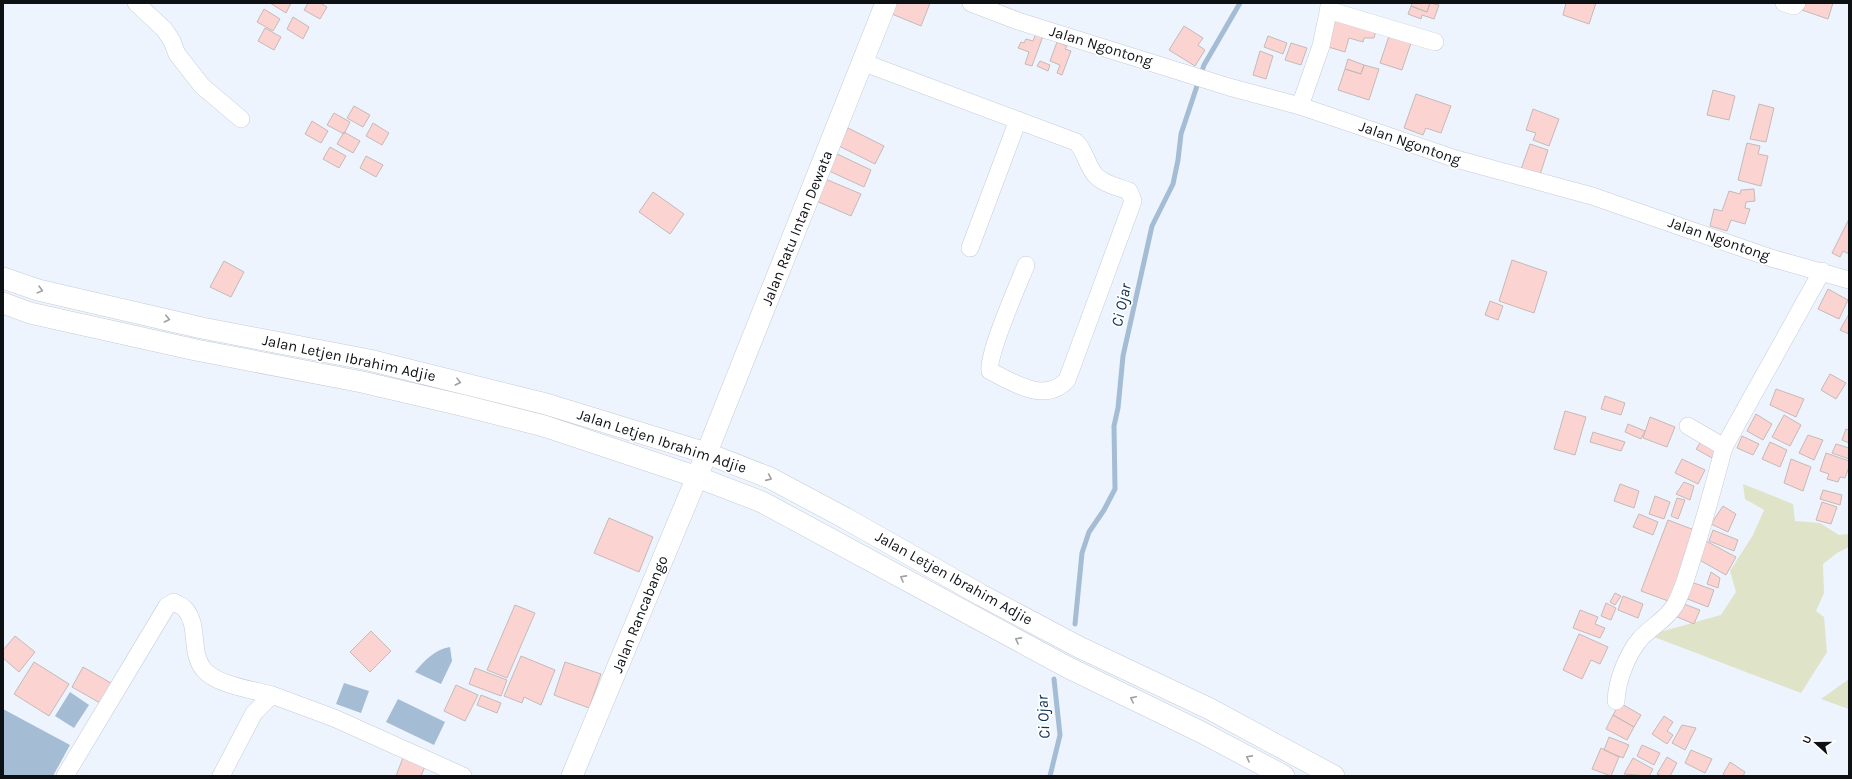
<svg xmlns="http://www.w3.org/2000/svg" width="1852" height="779" font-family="Karla,sans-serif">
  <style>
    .green { fill: #dfe3c8 }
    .water { fill: #a5bcd5 }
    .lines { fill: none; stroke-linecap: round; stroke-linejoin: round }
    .stream { stroke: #a5bcd5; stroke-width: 5 }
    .building { fill: #fbd4d1; stroke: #c6b9b7 }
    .minor-casing { stroke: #c5ccd6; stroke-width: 18 }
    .tertiary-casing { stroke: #c5ccd6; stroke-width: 22 }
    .minor { stroke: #fff; stroke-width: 17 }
    .tertiary { stroke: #fff; stroke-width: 21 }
    .oneway { stroke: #9fa0a1 }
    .labels { text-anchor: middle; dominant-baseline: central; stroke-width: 3.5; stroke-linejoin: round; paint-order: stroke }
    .street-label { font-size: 15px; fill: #0e1114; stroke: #fff }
    .water-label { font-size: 16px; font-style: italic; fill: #0d3153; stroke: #fff }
  </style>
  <rect width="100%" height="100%" fill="#edf4fe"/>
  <!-- green -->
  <path class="green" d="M1743 484 1793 504 1795 521 1820 523 1839 535 1849 534V547L1837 553 1823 564 1824 593 1816 611 1824 617 1827 652 1801 693 1649 635 1721 615 1736 592 1730 571 1753 535 1764 510 1745 499Z
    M1849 679V709L1821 699Z"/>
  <!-- water -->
  <path class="water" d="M450 647 452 661 441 684 415 672C424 661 435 649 450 647Z
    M344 683 369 691 361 713 336 704Z
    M70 692 89 705 74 728 55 716Z
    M398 699 445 722 434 745 386 722Z
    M3 709 70 745 53 776H3Z"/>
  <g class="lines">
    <!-- stream -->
    <path class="stream" d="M1075 624 1082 553 1089 532 1104 510 1115 489 1114 426 1118 408 1123 356 1152 226 1173 184 1178 160 1181 134 1204 65 1240 3
      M1050 776 1060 735 1054 679"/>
  </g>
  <!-- building -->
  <path class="building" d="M270 3H291L286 13Z
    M308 3H320L327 7 320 19 304 10Z
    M891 3H930L921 26 887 12Z
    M1412 3H1430L1427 12 1411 6Z
    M1430 3 1439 5 1434 19 1422 15 1421 19 1408 14 1411 6 1427 12Z
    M1566 3H1596L1589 24 1563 15Z
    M1801 3H1833L1828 19 1799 9Z
    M264 9 280 19 273 31 257 22Z
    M1334 15 1377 27 1374 38H1364L1363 42 1349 38 1345 52 1325 46Z
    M293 17 309 27 303 39 287 29Z
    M1184 26 1203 38 1198 45 1205 50 1195 66 1169 50Z
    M265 28 281 37 274 50 258 41Z
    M1036 33 1043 36 1032 66 1025 64 1029 52 1018 48 1021 42 1024 43 1026 39 1033 41Z
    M1268 36 1287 43 1283 54 1264 47Z
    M1389 36 1411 43 1402 70 1380 63Z
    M1057 42 1067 46 1065 49 1071 51 1062 75 1057 73 1060 65 1050 61Z
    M1291 43 1307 48 1301 65 1285 60Z
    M1260 51 1273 56 1266 79 1253 75Z
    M1348 59 1364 65 1361 74 1345 69Z
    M1040 61 1050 65 1048 71 1037 66Z
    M1364 65 1379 69 1369 100 1338 90 1345 69 1361 74Z
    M1713 90 1735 96 1729 120 1707 115Z
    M1416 94 1451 106 1441 133 1426 128 1423 135 1404 128Z
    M1759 104 1774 108 1766 142 1750 139Z
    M354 106 370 115 363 127 347 118Z
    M1533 109 1559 119 1549 146 1533 140 1536 133 1526 130Z
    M334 113 350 122 344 134 327 125Z
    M312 121 328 131 321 143 305 134Z
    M373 123 389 133 382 145 366 136Z
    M848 128 884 146 875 164 839 146Z
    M344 132 360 141 353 153 337 144Z
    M1747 143 1760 146 1758 154 1768 156 1761 186 1738 180Z
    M1530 144 1548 150 1539 178 1520 172Z
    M330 147 346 156 339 168 323 159Z
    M835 153 871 170 864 187 827 170Z
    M366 156 383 165 376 177 360 168Z
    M823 178 861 194 851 216 814 200Z
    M1754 189 1755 201 1746 202 1745 208 1750 209 1745 224 1731 220 1727 231 1710 226 1714 209 1722 211 1729 191 1740 194 1741 190Z
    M653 192 684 214 670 234 639 212Z
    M1849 219V254L1843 251 1840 257 1832 253Z
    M1512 260 1547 272 1534 313 1499 301Z
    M224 261 244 272 231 297 210 287Z
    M1828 289 1848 300 1839 319 1818 309Z
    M1490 301 1503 306 1498 320 1485 315Z
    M1849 314V334L1840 330Z
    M1830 374 1846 383 1836 399 1821 390Z
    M1776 389 1804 399 1796 417 1770 405Z
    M1605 396 1625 403 1621 415 1601 409Z
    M1565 411 1586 417 1575 455 1554 449Z
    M1756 414 1772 424 1763 440 1747 431Z
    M1784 415 1801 425 1790 446 1772 437Z
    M1650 417 1675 427 1667 447 1643 438Z
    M1628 424 1645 431 1641 439 1625 432Z
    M1846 429 1849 430V443L1842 440Z
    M1593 432 1625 442 1621 451 1590 442Z
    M1808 435 1823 440 1814 460 1799 453Z
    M1742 436 1759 444 1753 455 1737 448Z
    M1702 440 1717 449 1712 458 1696 449Z
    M1770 442 1787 450 1780 467 1762 459Z
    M1836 444 1849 448V459L1832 453Z
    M1826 453 1849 461V467L1845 478 1840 477 1838 482 1827 479 1829 474 1820 471Z
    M1682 459 1705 470 1698 484 1675 473Z
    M1791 459 1811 467 1803 491 1784 483Z
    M1684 482 1694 486 1690 500 1676 494Z
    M1620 484 1639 491 1634 508 1614 501Z
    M1823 490 1842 495 1840 505 1820 499Z
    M1655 496 1670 502 1664 519 1649 514Z
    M1677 498 1685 500 1678 519 1671 516Z
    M1822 502 1837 507 1831 524 1816 520Z
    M1723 506 1736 514 1728 532 1711 524Z
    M1639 514 1658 522 1653 535 1633 527Z
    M609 518 653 537 639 572 594 553Z
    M1668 520 1697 531 1671 602 1641 591Z
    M1713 530 1738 540 1734 551 1709 541Z
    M1706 541 1736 557 1726 575 1696 558Z
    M1711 572 1720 578 1718 588 1707 584Z
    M1691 582 1714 590 1708 607 1685 598Z
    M1615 593 1621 596 1615 605 1610 602Z
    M1623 596 1643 604 1638 618 1618 610Z
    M1606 603 1616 608 1611 620 1601 616Z
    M1681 603 1700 610 1694 624 1675 616Z
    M515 605 535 613 507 678 487 670Z
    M1580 610 1598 617 1595 624 1605 628 1600 638 1573 628Z
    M371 631 391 651 370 672 350 652Z
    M1579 634 1608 647 1600 664 1591 660 1582 679 1563 670Z
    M15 636 35 652 19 672 3 658V650Z
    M521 656 555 670 541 705 524 697 522 703 504 696Z
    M34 662 69 684 49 716 14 694Z
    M565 662 601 674 589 708 554 695Z
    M83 667 118 687 107 707 72 687Z
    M475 668 507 680 501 696 469 684Z
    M456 685 478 695 465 721 444 711Z
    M481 695 501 703 497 713 477 705Z
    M1620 703 1641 715 1634 727 1613 715Z
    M1613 715 1634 727 1627 740 1606 729Z
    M1664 716 1673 722 1667 731 1673 735 1667 744 1652 734Z
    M1682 725 1696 728 1685 750 1672 743Z
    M1609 737 1629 745 1623 758 1604 750Z
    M1642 745 1660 753 1654 765 1637 756Z
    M1601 748 1619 757 1611 776 1592 769Z
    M1691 750 1712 759 1705 773 1685 763Z
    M404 755 426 764 421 776H396Z
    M1667 757 1677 763 1670 776H1662L1657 774Z
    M1633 758 1653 769 1649 776 1624 774Z
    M1730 762 1745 772 1743 776H1725L1723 774Z"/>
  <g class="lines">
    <!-- minor casing -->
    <g class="minor-casing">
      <path id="minor" d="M136 3 164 29 172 41 177 54 202 86 241 119
        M971 3 1018 21 1098 46 1229 87 1300 106 1456 159 1592 196 1771 258 1849 280
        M1784 3 1794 6 1797 3
        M1328 10 1435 42
        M862 62 1076 142C1085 151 1086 162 1093 172 1099 183 1118 187 1129 191L1133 201 1067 380C1045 404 1014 383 990 371 987 355 1018 285 1026 265
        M1300 106 1321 46 1330 3
        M970 248 1018 120
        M1688 426 1724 447 1822 271
        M1616 701C1617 680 1627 655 1640 639 1651 627 1666 620 1675 605 1683 591 1687 575 1692 559 1704 522 1714 485 1724 447
        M65 776 167 606 174 602C177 604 182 606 185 609 200 626 189 652 204 670 217 685 253 690 272 695
        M221 776 254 713 272 695 334 718 463 776"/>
    </g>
    <!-- tertiary casing -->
    <g class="tertiary-casing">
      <path id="tertiary" d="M3 278 38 290 202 328 369 360 546 404 706 453 770 478 845 518 981 595 1079 647 1210 709 1334 776
        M3 303 30 313 196 350 362 382 465 406 544 426 697 477 762 502 1069 668 1201 732 1284 776
        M572 776 697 477 886 3"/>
    </g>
    <!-- minor -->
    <use href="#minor" class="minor"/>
    <!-- tertiary -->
    <use href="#tertiary" class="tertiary"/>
  </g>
  <!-- one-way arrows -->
  <defs><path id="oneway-chevron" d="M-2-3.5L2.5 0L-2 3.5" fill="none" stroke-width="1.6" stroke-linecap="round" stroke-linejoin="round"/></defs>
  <g class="oneway">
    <use href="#oneway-chevron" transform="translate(40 290) rotate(15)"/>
    <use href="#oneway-chevron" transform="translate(167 319) rotate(13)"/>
    <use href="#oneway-chevron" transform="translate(458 382) rotate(14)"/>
    <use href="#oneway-chevron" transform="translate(769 478) rotate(24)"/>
    <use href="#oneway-chevron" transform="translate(903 578) rotate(-151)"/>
    <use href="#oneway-chevron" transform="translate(1018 640) rotate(-152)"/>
    <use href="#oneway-chevron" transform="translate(1133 699) rotate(-154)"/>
    <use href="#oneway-chevron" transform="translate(1249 758) rotate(-152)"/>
  </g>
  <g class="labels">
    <!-- street labels -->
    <g class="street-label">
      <text transform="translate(1101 46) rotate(17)">Jalan Ngontong</text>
      <text transform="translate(1410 143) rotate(19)">Jalan Ngontong</text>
      <text transform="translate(797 228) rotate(-68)">Jalan Ratu Intan Dewata</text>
      <text transform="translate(1719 239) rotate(19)">Jalan Ngontong</text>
      <text transform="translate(349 358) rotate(12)">Jalan Letjen Ibrahim Adjie</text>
      <text transform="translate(662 441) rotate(18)">Jalan Letjen Ibrahim Adjie</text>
      <text transform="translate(954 578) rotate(29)">Jalan Letjen Ibrahim Adjie</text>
      <text transform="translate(640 614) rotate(-68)">Jalan Rancabango</text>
    </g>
    <!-- water labels -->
    <g class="water-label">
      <text transform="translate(1121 305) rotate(-77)">Ci Ojar</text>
      <text transform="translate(1043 717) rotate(-93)">Ci Ojar</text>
    </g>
  </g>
  <!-- border -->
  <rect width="1852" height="779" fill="none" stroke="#0e1114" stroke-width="8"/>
  <!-- north arrow -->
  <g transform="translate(1816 743) rotate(291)" stroke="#ffffff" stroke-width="3" paint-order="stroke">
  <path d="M0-3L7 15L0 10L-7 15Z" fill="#0e1114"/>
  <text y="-6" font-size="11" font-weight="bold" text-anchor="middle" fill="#0e1114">U</text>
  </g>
</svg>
